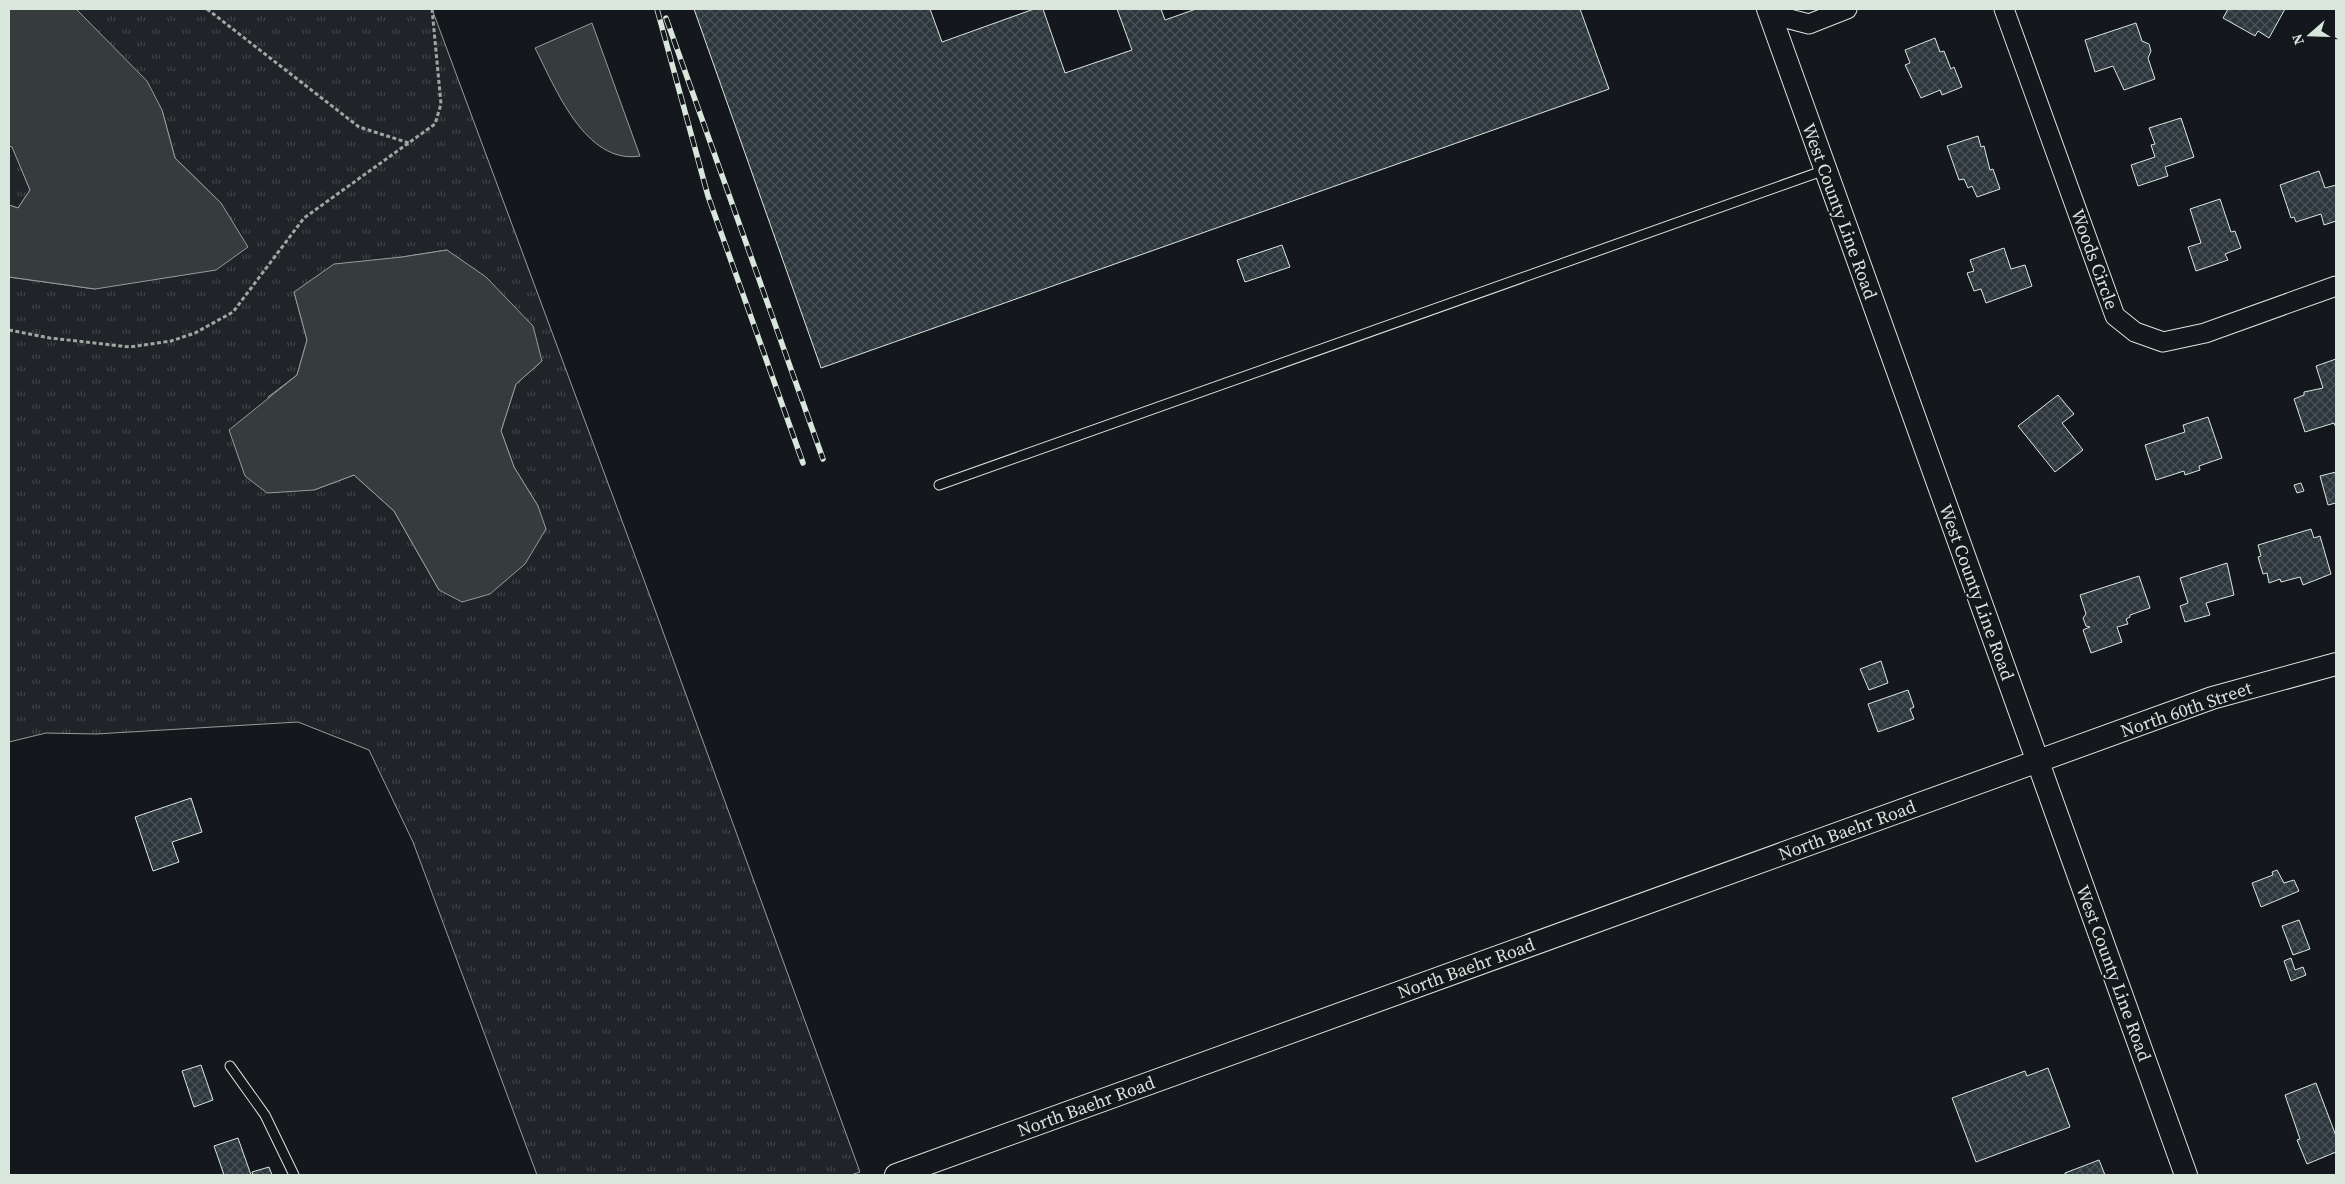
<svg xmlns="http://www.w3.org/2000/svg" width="2345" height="1184" font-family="'Source Serif 4',serif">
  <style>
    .grass { fill: url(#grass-tufts); stroke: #939e99; fill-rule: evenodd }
    .water { fill: #363b3e; stroke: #939e99 }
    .building { fill: url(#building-cross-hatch); stroke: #d8e6dc }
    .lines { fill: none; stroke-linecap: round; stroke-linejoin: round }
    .service-casing { stroke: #d8e6dc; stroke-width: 11 }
    .minor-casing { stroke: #d8e6dc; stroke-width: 21 }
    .tertiary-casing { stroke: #d8e6dc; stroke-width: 24 }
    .path { stroke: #9da8a2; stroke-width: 3; stroke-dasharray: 4 2.5; stroke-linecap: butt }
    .service { stroke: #14181c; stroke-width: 9 }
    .minor { stroke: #14181c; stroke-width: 19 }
    .tertiary { stroke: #14181c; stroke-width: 22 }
    .rail-casing { stroke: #d8e6dc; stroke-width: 5.5 }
    .rail { stroke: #14181c; stroke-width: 4; stroke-dasharray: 11; stroke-linecap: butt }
    .labels { text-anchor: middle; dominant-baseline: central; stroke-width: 4; stroke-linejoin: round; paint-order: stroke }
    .street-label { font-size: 18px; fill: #d8e6dc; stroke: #14181c }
  </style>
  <defs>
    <pattern id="grass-tufts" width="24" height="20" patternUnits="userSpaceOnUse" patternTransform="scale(1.25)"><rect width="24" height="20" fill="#202428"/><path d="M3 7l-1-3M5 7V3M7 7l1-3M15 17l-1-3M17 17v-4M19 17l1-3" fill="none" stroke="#404447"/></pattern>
    <pattern id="building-cross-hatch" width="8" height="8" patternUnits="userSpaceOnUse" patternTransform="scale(1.25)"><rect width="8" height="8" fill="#2c363c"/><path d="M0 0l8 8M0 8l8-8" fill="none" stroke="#4a5358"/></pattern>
  </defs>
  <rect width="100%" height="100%" fill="#14181c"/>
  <!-- grass -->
  <path class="grass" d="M76 9H432L654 607 860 1172 851 1175H537L413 842 369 750 298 722 96 734 46 733 9 742V277L95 289 221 203 175 158 162 110ZM447 250 542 361 516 384 501 431 514 467 538 506 439 590 394 511 354 475 314 490 268 397 297 375 307 340 294 292 402 257Z
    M9 146H12L30 190 18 208 9 205Z"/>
  <!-- water -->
  <path class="water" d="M9 9H76L147 81 162 110 175 158 221 203 248 247 216 270 95 289 9 277V205L18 208 30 190 12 147 9 146Z
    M592 23 640 156C585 165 555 87 535 48Z
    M447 250 486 277 533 326 542 361 516 384 501 431 514 467 538 506 546 529 525 564 490 594 462 602 439 590 394 511 354 475 314 490 267 493 245 476 229 430 297 375 307 340 294 292 334 264 402 257Z"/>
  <!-- building -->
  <path class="building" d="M694 9H930L942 42 1034 9H1043L1065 73 1132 50 1117 9H1161L1165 20 1196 9H1580L1609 89 821 368Z
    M2228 9H2285L2269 38 2258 31 2255 36 2223 18Z
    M2136 23 2142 41 2149 44 2151 51 2148 58 2155 79 2124 90 2113 66 2095 72 2085 40Z
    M1935 38 1940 52 1944 51 1951 69 1954 67 1962 87 1942 95 1940 90 1921 98 1905 65 1910 63 1905 50Z
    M2181 118 2194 157 2165 167 2168 176 2138 186 2131 165 2155 157 2151 145 2155 144 2149 128Z
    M1978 136 1981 147 1984 146 1990 170 1993 169 2000 189 1977 197 1972 186 1968 188 1964 179 1959 180 1947 146Z
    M2319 171 2325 188 2336 185V221L2324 225 2321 214 2296 222 2294 217 2291 218 2280 185Z
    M2220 199 2231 232 2235 231 2241 248 2225 254 2228 260 2196 271 2188 247 2201 243 2190 209Z
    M1282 245 1290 267 1245 282 1237 260Z
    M2004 248 2011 269 2025 265 2032 286 1986 303 1981 289 1974 291 1967 273 1974 271 1970 260Z
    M2336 359V428L2334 423 2305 432 2294 399 2304 395V392L2323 388 2316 366Z
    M2058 395 2074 414 2062 423 2083 450 2055 472 2018 426Z
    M2208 417 2222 458 2199 466 2200 470 2185 475 2184 471 2156 480 2145 445 2185 432 2183 425Z
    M2336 472V503L2328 505 2320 476Z
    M2301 483 2304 491 2297 493 2294 485Z
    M2311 529 2314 538 2320 536 2331 574 2303 585 2300 577 2281 582 2280 579 2269 583 2267 573 2263 574 2258 557 2261 556 2258 545Z
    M2227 563 2234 595 2206 603 2210 615 2185 622 2180 606 2188 603 2180 578Z
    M2139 576 2150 608 2130 615V617L2126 619 2128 624 2117 627 2122 642 2091 653 2083 630 2090 627 2086 626 2083 618 2086 614 2080 595Z
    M1881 661 1888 683 1869 690 1860 669Z
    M1908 690 1914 707 1910 709 1914 719 1878 732 1868 704Z
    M191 798 202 832 172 842 179 862 153 871 135 817Z
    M2277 870 2284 883 2294 880 2299 891 2261 907 2252 883 2273 875 2272 872Z
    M2299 920 2310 949 2293 955 2282 926Z
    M2291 958 2295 970 2303 967 2306 975 2291 981 2284 961Z
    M201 1065 213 1100 194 1107 182 1071Z
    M2048 1068 2070 1127 1976 1162 1952 1098 2025 1071 2027 1076Z
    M2316 1083 2336 1136V1152L2307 1164 2297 1140 2300 1139 2285 1095Z
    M238 1138 251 1175H224L214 1146Z
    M2099 1160 2105 1175H2065V1173Z
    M269 1167 272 1175H253L252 1172Z"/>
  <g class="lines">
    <!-- service casing -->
    <g class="service-casing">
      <path id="service" d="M939 485 1825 170
        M230 1066 265 1115 294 1175"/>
    </g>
    <!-- minor casing -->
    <g class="minor-casing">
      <path id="minor" d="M1774 9 1770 14 1809 24 1847 9
        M2004 9 2115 316 2135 332 2163 342 2205 333 2336 286"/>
    </g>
    <!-- tertiary casing -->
    <g class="tertiary-casing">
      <path id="tertiary" d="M1768 9 2186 1175
        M896 1175 2212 698 2336 664"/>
    </g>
    <!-- path -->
    <path class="path" d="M207 9 359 127 409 143
      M9 330 50 338 130 347 171 341 195 333 233 312 304 218 435 124 441 104 432 9"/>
    <!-- service -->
    <use href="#service" class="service"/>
    <!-- minor -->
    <use href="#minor" class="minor"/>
    <!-- tertiary -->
    <use href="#tertiary" class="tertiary"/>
    <!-- rail casing -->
    <g class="rail-casing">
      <path id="rail" d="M657 9 708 196 803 463
        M666 18 823 459"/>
    </g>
    <!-- rail -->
    <use href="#rail" class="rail"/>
  </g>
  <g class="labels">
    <!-- street labels -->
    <g class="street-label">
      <text transform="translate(1840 211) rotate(70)">West County Line Road</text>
      <text transform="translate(2095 259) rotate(70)">Woods Circle</text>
      <text transform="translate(1977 592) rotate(70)">West County Line Road</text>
      <text transform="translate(2186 709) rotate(-19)">North 60th Street</text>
      <text transform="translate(1847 830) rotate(-20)">North Baehr Road</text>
      <text transform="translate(1466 968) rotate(-20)">North Baehr Road</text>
      <text transform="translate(2114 973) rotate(70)">West County Line Road</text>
      <text transform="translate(1086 1106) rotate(-20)">North Baehr Road</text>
    </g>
  </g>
  <!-- border -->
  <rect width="2345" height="1184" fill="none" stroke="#d8e6dc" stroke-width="20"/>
  <!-- north arrow -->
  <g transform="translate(2310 35) rotate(250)" stroke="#14181c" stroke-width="4" paint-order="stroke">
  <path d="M0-4L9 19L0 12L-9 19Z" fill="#d8e6dc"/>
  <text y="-8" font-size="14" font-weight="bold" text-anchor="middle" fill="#d8e6dc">N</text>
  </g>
</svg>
